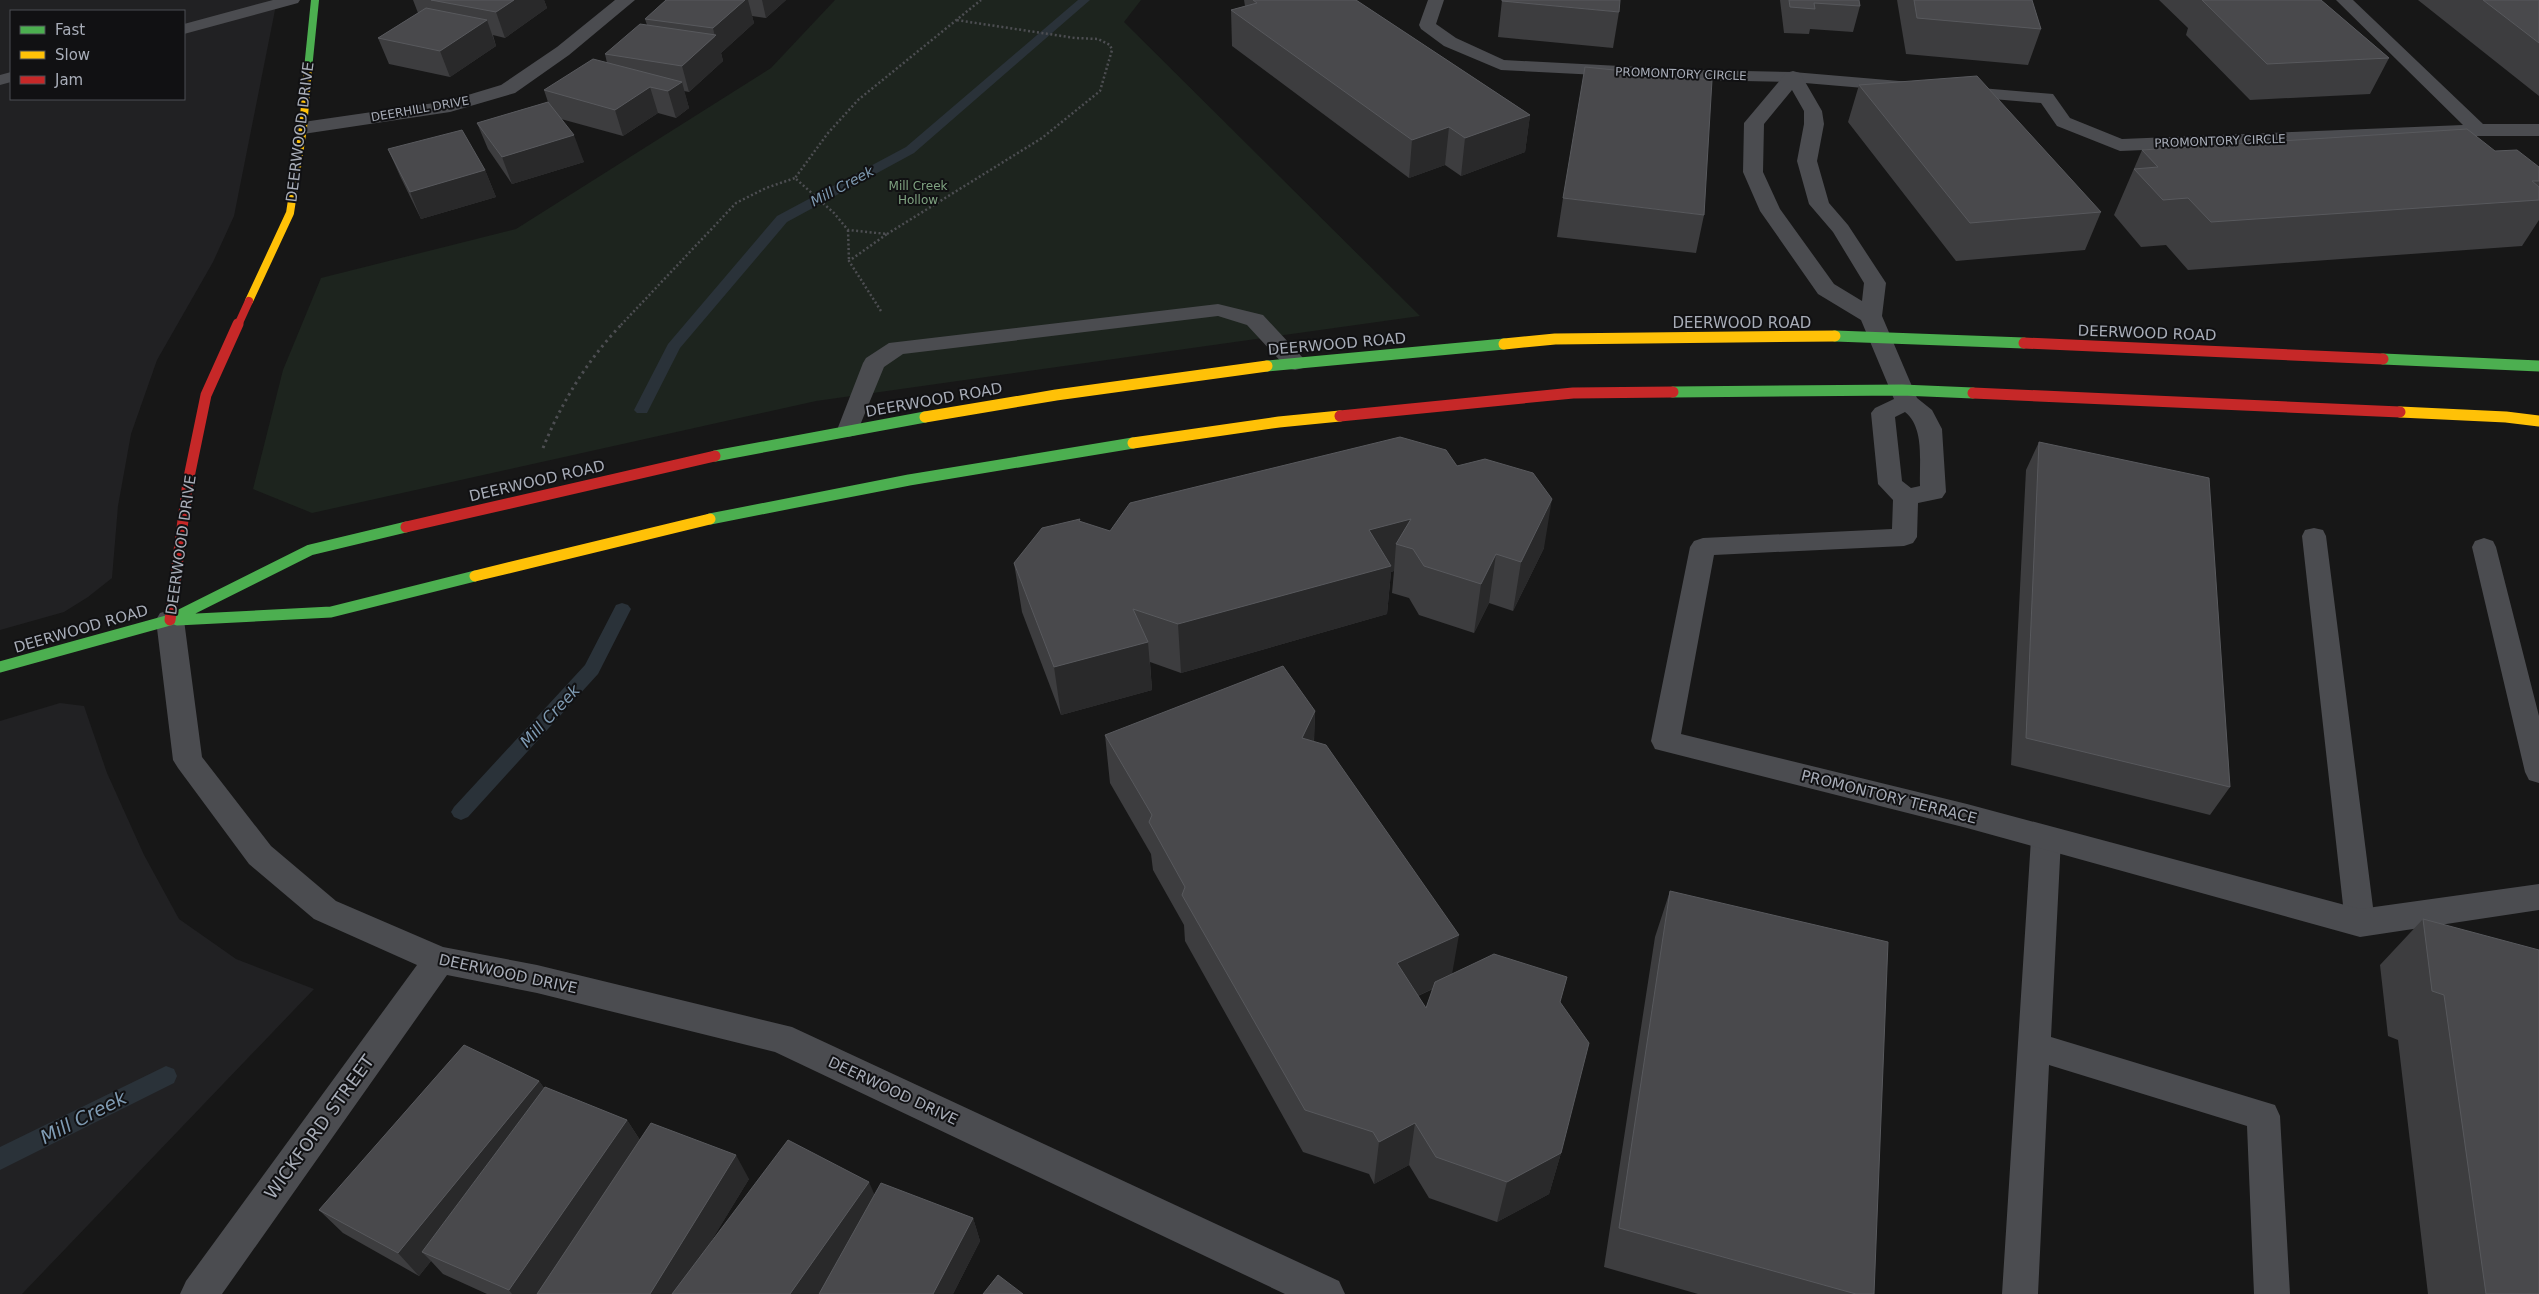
<svg xmlns="http://www.w3.org/2000/svg" width="2539" height="1294" font-family="'DejaVu Sans',sans-serif">
  <style>
    .built { fill: #212123; fill-rule: evenodd }
    .green { fill: #1d241e }
    .lines { fill: none; stroke-linecap: round; stroke-linejoin: round }
    .stream { fill: #2a3239; fill-rule: evenodd }
    .path-far1 { stroke: #4d4e52; stroke-width: 2.5; stroke-dasharray: 2 2.5; stroke-linecap: butt }
    .path { stroke: #4d4e52; stroke-width: 3; stroke-dasharray: 2.5 4; stroke-linecap: butt }
    .lane { fill: #4b4c50; fill-rule: evenodd }
    .street { fill: #4b4c50; fill-rule: evenodd }
    .fast-far1 { stroke: #4caf50; stroke-width: 8 }
    .fast { stroke: #4caf50; stroke-width: 11 }
    .slow-far1 { stroke: #ffc107; stroke-width: 8 }
    .slow { stroke: #ffc107; stroke-width: 11 }
    .jam-far1 { stroke: #c62828; stroke-width: 8 }
    .jam { stroke: #c62828; stroke-width: 11 }
    .wall { fill: #3d3d3f; fill-rule: evenodd }
    .shaded-wall { fill: #29292a }
    .building { fill: #49494c; stroke: #58595d }
    .labels { text-anchor: middle; dominant-baseline: central; stroke-width: 4; stroke-linejoin: round; paint-order: stroke }
    .far-street-label { font-size: 12px; fill: #a8adb8; stroke: #111113 }
    .far-park-label { font-size: 12px; fill: #7fa381; stroke: #111113 }
    .far-water-label { font-size: 14px; font-style: italic; fill: #7f9bb3; stroke: #111113 }
    .street-label { font-size: 15px; fill: #a8adb8; stroke: #111113 }
    .water-label { font-size: 16px; font-style: italic; fill: #7f9bb3; stroke: #111113 }
    .near-street-label { font-size: 18px; fill: #a8adb8; stroke: #111113 }
    .near-water-label { font-size: 19px; font-style: italic; fill: #7f9bb3; stroke: #111113 }
  </style>
  <rect width="100%" height="100%" fill="#171717"/>
  <!-- built -->
  <path class="built" d="M0 0H277L234 216 213 262 157 360 131 434 118 506 112 578 88 597 64 612 0 630ZM11 11H184V99H11Z
    M60 703 84 706 107 773 144 855 179 919 236 959 314 989 22 1294H0V721Z"/>
  <!-- green -->
  <path class="green" d="M835 0H1141L1124 22 1420 316 816 401 312 513 253 489 283 370 321 278 516 229 771 68Z"/>
  <g class="lines">
    <!-- stream -->
    <path class="stream" d="M1078 0H1090L914 153 787 222 680 348 647 413H637L634 410 668 344 777 216 906 147Z
      M622 603 628 605 631 609 598 674 468 817 461 820 454 817 451 812 454 807 585 665 616 605Z
      M166 1066 174 1069 177 1076 174 1083 0 1170V1147Z"/>
    <!-- path-far1 -->
    <path class="path-far1" d="M848 230 849 261
      M887 234 1042 138 1100 91 1112 50 1110 45 1098 39 1075 38 956 20
      M881 311 849 261 887 234 848 230 834 213 795 178 828 133 858 100 981 0
      M621 325 736 203 766 188 795 178"/>
    <!-- path -->
    <path class="path" d="M543 448C561 403 588 359 622 324"/>
    <!-- lane -->
    <path class="lane" d="M273 0H300L298 3 184 34V24Z
      M1428 0H1444L1436 24 1456 38 1504 60 1697 70 1793 72 1911 82 1917 83 1920 87 1917 91 1911 92 1793 82 1697 80 1501 70 1444 46 1421 29 1419 25Z
      M2336 0H2353L2483 124H2539V136H2478L2120 151 2057 126 2041 103 1957 96 1951 95 1948 91 1951 87 1957 86 2053 94 2070 118 2122 139 2463 125Z
      M11 72V82L0 85V75Z
      M1218 304 1263 315 1303 358 1306 363 1303 368 1295 370 1287 368 1247 325 1218 316 903 354 884 367 856 435 848 437 840 435 837 430 863 363 866 358 889 343Z
      M2314 528 2323 530 2326 536 2375 923 2371 932 2360 936 2349 932 2345 923 2302 536 2305 530Z
      M2484 538 2493 541 2496 547 2539 716V783L2529 780 2525 772 2472 547 2475 541Z
      M2046 827 2056 831 2061 839 2051 1037 2275 1105 2280 1116 2290 1294H2254L2247 1126 2049 1065 2038 1294H2002L2031 839 2036 831Z"/>
    <!-- street -->
    <path class="street" d="M615 0H635L569 55 515 93 450 112 303 134 296 132 293 128 296 124 303 122 448 101 501 85 557 47Z
      M1793 71 1800 73 1822 111 1824 124 1817 161 1829 203 1848 225 1886 283 1882 316 1917 398 1932 410 1942 429 1946 492 1942 498 1918 503 1917 537 1913 543 1904 546 1714 555 1681 734 1967 804 2360 909 2539 884V910L2360 937 1967 828 1655 749 1651 741 1690 547 1694 541 1703 538 1892 529 1893 500 1878 484 1871 413 1875 408 1894 399 1861 320 1818 294 1760 211 1743 172 1744 123 1786 73ZM1792 90 1804 111V124L1797 161 1809 204 1833 232 1864 283 1862 301 1834 284 1780 209 1763 172 1764 124ZM1905 412C1925 428 1919 462 1920 486L1911 488 1902 481 1895 417Z
      M170 610 180 613 184 620 202 757 271 846 336 901 443 947 537 965 792 1027 1339 1281 1345 1294H1285L775 1052 537 993 447 975 222 1294H180L186 1281 417 965 314 919 249 864 178 768 173 760 156 620 160 613Z"/>
    <!-- fast-far1 -->
    <path class="fast-far1" d="M308 69 315 0"/>
    <!-- fast -->
    <path class="fast" d="M1835 336 2024 343
      M2383 359 2539 366
      M1267 366 1504 344
      M1673 392 1902 390 1973 393
      M715 456 925 417
      M710 519 909 480 1133 443
      M177 620 331 612 475 576
      M0 667 170 620 310 550 406 527"/>
    <!-- slow-far1 -->
    <path class="slow-far1" d="M249 301 290 213 303 128 308 69"/>
    <!-- slow -->
    <path class="slow" d="M1504 344 1555 339 1835 336
      M2400 412 2506 417 2539 421
      M925 417 1056 395 1267 366
      M1133 443 1279 422 1340 416
      M475 576 710 519"/>
    <!-- jam-far1 -->
    <path class="jam-far1" d="M238 325 249 301"/>
    <!-- jam -->
    <path class="jam" d="M2024 343 2383 359
      M1973 393 2400 412
      M1340 416 1573 393 1673 392
      M406 527 715 456
      M170 620 188 482 206 395 238 324"/>
  </g>
  <!-- wall -->
  <path class="wall" d="M413 0H544L547 8 505 38 493 35 496 46 450 77 389 64 378 38 418 13Z
    M666 0H786L766 18 752 16 754 23 721 53 723 61 689 92 684 91 689 108 676 118 658 113 623 136 561 119 584 162 512 184 488 149 477 123 548 102 544 90 607 63 605 54 647 25 645 19Z
    M1244 0H1356L1530 115 1525 152 1461 176 1445 165 1409 178 1232 46 1231 10 1245 6Z
    M1502 0 1619 12 1613 48 1498 37Z
    M1780 0H1859L1860 6 1853 32 1810 29 1809 34 1784 33Z
    M1897 0H2032L2041 29 2028 65 1906 54Z
    M2159 0H2321L2389 58 2370 94 2250 100 2186 35 2188 28Z
    M2418 0H2539V96Z
    M1859 85 2101 212 2085 250 1956 261 1848 122Z
    M388 149 485 170 496 197 421 219 400 176Z
    M2142 150 2495 151 2539 167V220L2522 246 2188 270 2166 245 2141 247 2114 215Z
    M1563 198 1704 215 1696 253 1557 237Z
    M2039 442 2230 787 2210 815 2011 765 2026 470Z
    M1457 466 1544 548 1513 611 1489 603 1474 633 1419 615 1409 598 1392 593 1394 571 1391 572 1387 614 1181 673 1150 662 1152 690 1061 715 1022 612 1014 563 1081 522 1110 531Z
    M1315 711 1314 742 1452 974 1567 977 1560 1002 1561 1153 1549 1194 1497 1222 1429 1198 1409 1165 1374 1184 1369 1174 1303 1152 1185 941 1184 925 1153 870 1151 854 1110 783 1105 735ZM1433 989 1426 1008 1418 996Z
    M1670 891 1874 1294H1698L1604 1267 1655 937Z
    M2423 919 2539 1294H2428L2398 1040 2388 1036 2380 965Z
    M539 1081 544 1088 627 1120 640 1140 749 1179 708 1246 874 1195 973 1218 980 1241 953 1294H819L824 1285 818 1294H487L443 1274 431 1261 419 1276 343 1233 319 1210Z"/>
  <!-- shaded-wall -->
  <path class="shaded-wall" d="M514 0H544L547 8 505 38 496 12Z
    M745 0H748L754 23 721 53 723 61 689 92 682 66 715 37 713 28Z
    M762 0H786L766 18Z
    M487 20 496 46 450 77 440 51Z
    M682 82 689 108 676 118 668 91Z
    M650 87 658 113 623 136 615 110Z
    M1530 115 1525 152 1461 176 1465 138Z
    M1449 127 1445 165 1409 178 1412 140Z
    M574 135 584 162 512 184 502 157Z
    M485 170 496 197 421 219 410 192Z
    M1552 499 1544 548 1513 611 1521 562Z
    M1411 519 1396 544 1394 571 1391 572 1387 614 1181 673 1178 624 1369 530Z
    M1496 554 1489 603 1474 633 1481 584Z
    M1148 642 1152 690 1061 715 1054 667Z
    M1315 711 1313 759 1302 738Z
    M1459 935 1451 980 1392 1008 1397 963Z
    M539 1081 556 1106 422 1252 431 1261 419 1276 398 1253Z
    M627 1120 643 1145 541 1294H512L509 1290Z
    M1415 1123 1409 1165 1374 1184 1379 1142Z
    M1561 1153 1549 1194 1497 1222 1507 1182Z
    M736 1155 749 1179 679 1294H650Z
    M869 1182 879 1205 818 1294H790Z
    M973 1218 980 1241 953 1294H933Z"/>
  <!-- building -->
  <path class="building" d="M431 0H514L496 12Z
    M666 0H745L713 28 645 19Z
    M1253 0H1356L1530 115 1465 138 1449 127 1412 140 1231 10 1257 3Z
    M1502 0H1620L1619 12 1502 1Z
    M1789 0H1859L1860 6 1814 3 1815 9 1790 7Z
    M1914 0H2032L2041 29 1917 18Z
    M2202 0H2321L2389 58 2267 64Z
    M2483 0H2539V43Z
    M426 8 487 20 440 51 378 38Z
    M640 24 716 35 682 66 605 54Z
    M593 59 682 82 668 91 650 87 615 110 544 90Z
    M1585 67 1712 80 1704 215 1563 198Z
    M1977 76 2101 212 1970 223 1859 85Z
    M548 102 574 135 502 157 477 123Z
    M2467 129 2495 151 2517 150 2539 167V181H2532L2539 187V200L2211 222 2188 198 2163 200 2134 169 2158 167 2142 150Z
    M462 130 485 170 410 192 388 149Z
    M1400 437 1446 450 1457 466 1485 459 1533 473 1552 499 1521 562 1496 554 1481 584 1424 566 1413 549 1396 544 1411 519 1369 530 1391 566 1178 624 1133 609 1148 642 1054 667 1014 563 1042 528 1080 519 1079 521 1110 531 1130 503Z
    M2039 442 2209 478 2230 787 2026 738Z
    M1283 666 1315 711 1302 738 1326 745 1459 935 1397 963 1426 1008 1435 982 1494 954 1567 977 1560 1002 1589 1043 1561 1153 1507 1182 1436 1157 1415 1123 1379 1142 1373 1132 1305 1110 1182 895 1185 887 1149 822 1152 815 1105 735Z
    M1670 891 1888 942 1874 1294H1856L1619 1228Z
    M2423 919 2539 950V1294H2486L2444 995 2432 991Z
    M464 1045 539 1081 398 1253 319 1210Z
    M545 1087 627 1120 509 1290 422 1252Z
    M651 1123 736 1155 650 1294H537Z
    M788 1140 869 1182 790 1294H672Z
    M881 1183 973 1218 933 1294H819Z
    M998 1275 1023 1294H983Z"/>
  <g class="labels">
    <!-- far-street labels -->
    <g class="far-street-label">
      <text transform="translate(1681 74) rotate(2)">PROMONTORY CIRCLE</text>
      <text transform="translate(420 109) rotate(-10)">DEERHILL DRIVE</text>
      <text transform="translate(2220 141) rotate(-2)">PROMONTORY CIRCLE</text>
    </g>
    <!-- far-park labels -->
    <g class="far-park-label">
      <text x="918" y="186">Mill Creek<tspan x="918" dy="14">Hollow</tspan></text>
    </g>
    <!-- far-water labels -->
    <g class="far-water-label">
      <text transform="translate(842 186) rotate(-28)">Mill Creek</text>
    </g>
    <!-- street labels -->
    <g class="street-label">
      <text transform="translate(300 132) rotate(-83)">DEERWOOD DRIVE</text>
      <text x="1742" y="323">DEERWOOD ROAD</text>
      <text transform="translate(2147 333) rotate(2)">DEERWOOD ROAD</text>
      <text transform="translate(1337 344) rotate(-5)">DEERWOOD ROAD</text>
      <text transform="translate(934 400) rotate(-10)">DEERWOOD ROAD</text>
      <text transform="translate(537 481) rotate(-13)">DEERWOOD ROAD</text>
      <text transform="translate(181 545) rotate(-82)">DEERWOOD DRIVE</text>
      <text transform="translate(81 629) rotate(-16)">DEERWOOD ROAD</text>
      <text transform="translate(1889 797) rotate(14)">PROMONTORY TERRACE</text>
      <text transform="translate(508 974) rotate(12)">DEERWOOD DRIVE</text>
      <text transform="translate(893 1091) rotate(25)">DEERWOOD DRIVE</text>
    </g>
    <!-- water labels -->
    <g class="water-label">
      <text transform="translate(550 716) rotate(-47)">Mill Creek</text>
    </g>
    <!-- near-street labels -->
    <g class="near-street-label">
      <text transform="translate(319 1127) rotate(-54)">WICKFORD STREET</text>
    </g>
    <!-- near-water labels -->
    <g class="near-water-label">
      <text transform="translate(83 1117) rotate(-27)">Mill Creek</text>
    </g>
  </g>
  <!-- legend -->
  <rect x="10" y="10" width="175" height="90" fill="#111113" stroke="#4d4f55"/>
  <rect x="20" y="26" width="25" height="8" fill="#4caf50" stroke="#4d4f55"/>
  <text x="55" y="35" font-size="15" fill="#a8adb8">Fast</text>
  <rect x="20" y="51" width="25" height="8" fill="#ffc107" stroke="#4d4f55"/>
  <text x="55" y="60" font-size="15" fill="#a8adb8">Slow</text>
  <rect x="20" y="76" width="25" height="8" fill="#c62828" stroke="#4d4f55"/>
  <text x="55" y="85" font-size="15" fill="#a8adb8">Jam</text>
</svg>
